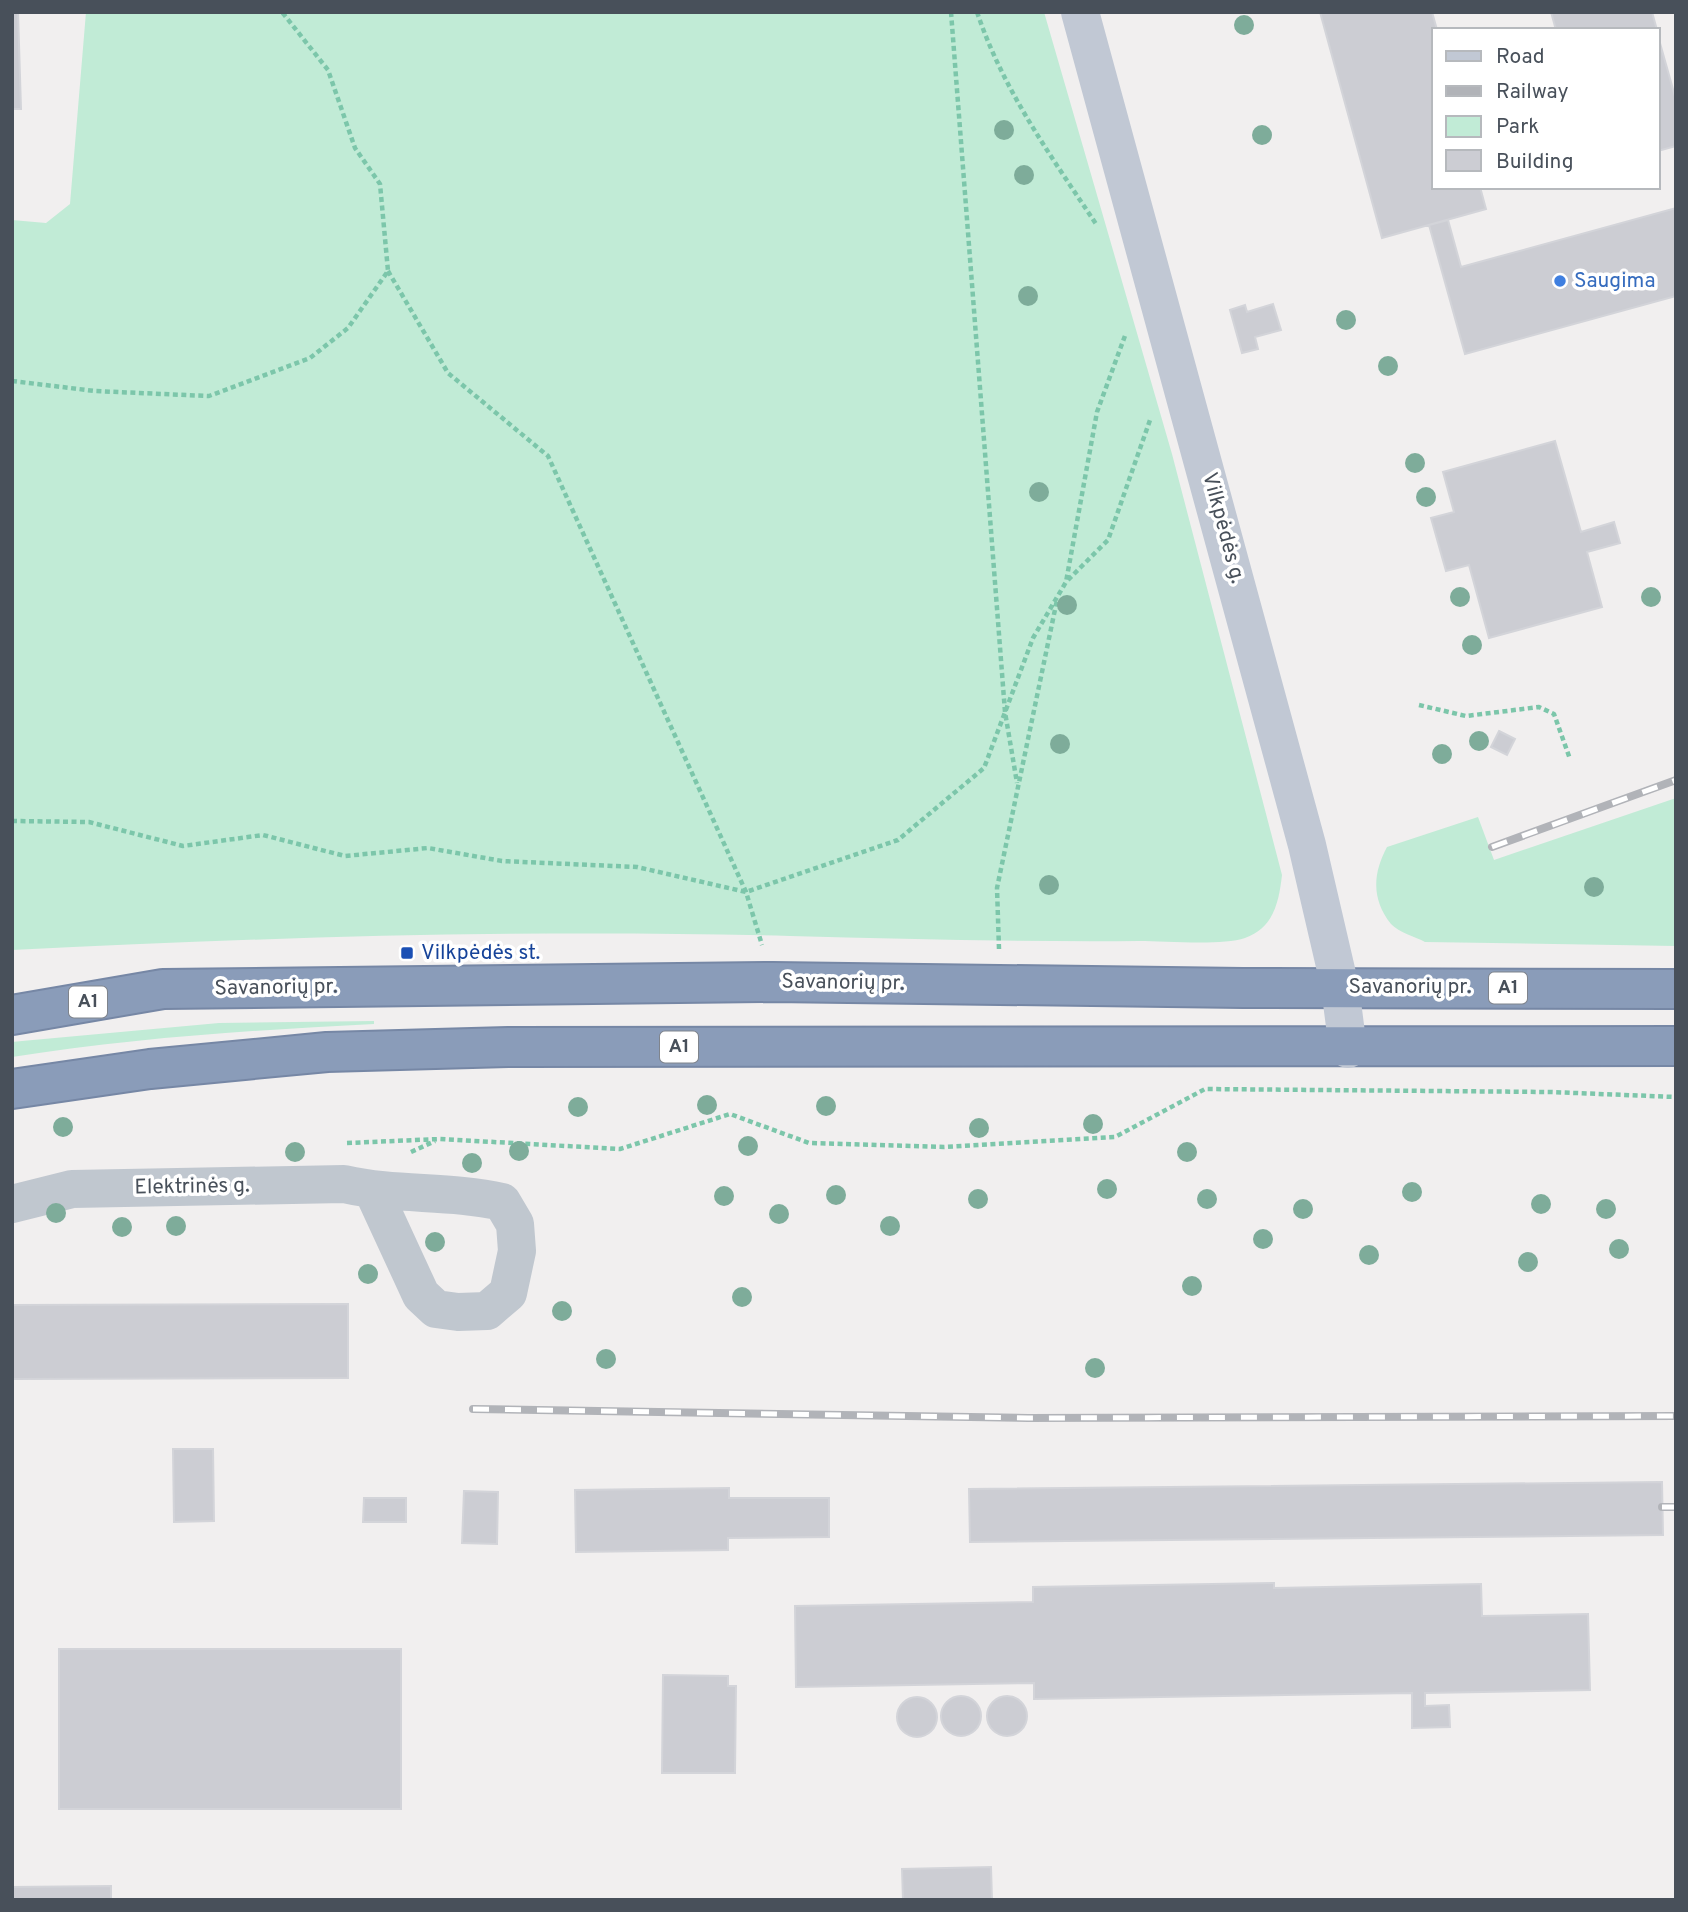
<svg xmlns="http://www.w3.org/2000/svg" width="1688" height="1912" font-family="Overpass,sans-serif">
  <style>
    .green { fill: #c1ebd6 }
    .building { fill: #cccdd3; stroke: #d3d4d9; stroke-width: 2 }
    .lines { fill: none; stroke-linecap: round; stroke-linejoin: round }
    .highway-casing { stroke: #7687a5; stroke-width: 42 }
    .path { stroke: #7cc6aa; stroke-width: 4.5; stroke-dasharray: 5 3.5; stroke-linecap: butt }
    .street { stroke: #c0c7cf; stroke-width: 38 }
    .secondary { stroke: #c1c8d4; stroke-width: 38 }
    .highway { stroke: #8a9cb9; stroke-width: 38 }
    .rail-casing { stroke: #b1b3b8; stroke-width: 8 }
    .rail { stroke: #fff; stroke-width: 5; stroke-dasharray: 16; stroke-linecap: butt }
    .tree { fill: #7eac9a }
    .shop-dot { fill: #3f7fe0; stroke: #fff; stroke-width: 2.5 }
    .transit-dot { fill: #1a4fb4; stroke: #fff; stroke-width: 2.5 }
    .labels { text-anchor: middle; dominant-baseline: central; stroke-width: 7; stroke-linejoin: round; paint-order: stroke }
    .shield { fill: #fff; stroke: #7f848c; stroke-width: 2 }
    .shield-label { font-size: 19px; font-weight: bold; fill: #48505a }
    .shop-label { font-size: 21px; fill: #366cbe; stroke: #fff; text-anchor: start }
    .street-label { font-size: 21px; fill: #48505a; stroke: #fff }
    .transit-label { font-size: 21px; fill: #164399; stroke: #fff; text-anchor: start }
  </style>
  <rect width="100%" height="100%" fill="#f1efef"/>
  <!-- green -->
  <path class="green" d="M86 12H1044L1172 454 1282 875C1279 901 1274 928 1245 938 1222 946 1165 941 1139 941 1023 942 906 939 790 936 530 929 272 937 12 950V220L46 223 70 204Z
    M1676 798V946L1425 942C1416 937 1398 932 1391 924 1371 899 1373 873 1387 847L1478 817 1494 860Z
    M374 1021V1024C253 1030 132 1038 12 1057V1042L22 1041 219 1023Z"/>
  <!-- building -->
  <path class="building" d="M12 12H18L21 109H12Z
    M1320 12H1432L1437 30 1434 187H1480L1486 209 1382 238Z
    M1551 12H1652L1657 30H1556Z
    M1658 36 1676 100V146L1658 151Z
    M1676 208V296L1465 354 1429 225 1448 220 1461 267Z
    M1273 304 1281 330 1255 337 1258 349 1242 353 1230 310 1245 305 1247 312Z
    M1555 441 1581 532 1614 522 1620 543 1587 552 1602 607 1489 638 1469 565 1446 571 1431 518 1454 512 1443 472Z
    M1499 731 1515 739 1507 755 1491 747Z
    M348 1304V1378L12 1379V1305Z
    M173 1449H213L214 1521 174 1522Z
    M1662 1482 1663 1535 970 1542 969 1489Z
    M729 1488V1498H829V1537L728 1538V1550L576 1552 575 1490Z
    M464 1491 498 1492 497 1544 462 1543Z
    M364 1498H406V1522H363Z
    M1274 1583V1588L1481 1584 1482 1616 1588 1614 1590 1690 1425 1693V1706L1449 1705 1450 1727 1412 1728V1693L1034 1699V1683L796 1687 795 1606 1033 1602V1587Z
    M59 1649H401V1809H59Z
    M663 1675 728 1676V1686H736L735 1773H662Z
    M987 1716a20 20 0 1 1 40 0a20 20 0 1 1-40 0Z
    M941 1716a20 20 0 1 1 40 0a20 20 0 1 1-40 0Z
    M897 1717a20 20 0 1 1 40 0a20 20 0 1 1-40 0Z
    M991 1867 992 1900H903L902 1869Z
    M111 1886V1900H12V1887Z"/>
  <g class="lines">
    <!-- highway casing -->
    <g class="highway-casing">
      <path id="highway" d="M12 1015 163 989 773 982 1243 988 1676 989
        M12 1089 150 1069 327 1052 508 1047 1676 1046"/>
    </g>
    <!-- path -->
    <path class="path" d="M951 12 1005 712 1017 783
      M977 12C1003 90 1051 156 1096 224
      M388 271 448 373 548 456 746 892 762 945
      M12 381 95 391 209 396 310 358 348 328 388 271 380 184 355 148 328 70 282 12
      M1068 580 1108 540 1150 420
      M1419 705 1466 716 1539 707 1554 714 1570 759
      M12 821 89 822 183 846 263 835 345 856 428 848 502 861 637 867 746 892 898 840 984 768 1033 638 1066 582 1097 412 1126 333
      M999 949 997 888 1057 600
      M347 1143 440 1139 620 1149 730 1114 809 1143 944 1147 1115 1137 1205 1089 1550 1092 1676 1097
      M411 1152 435 1141"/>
    <!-- street -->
    <path class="street" d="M12 1204 72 1189 344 1184C396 1196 450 1190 502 1202L515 1224 517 1251 508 1293 487 1311 458 1312 436 1309 421 1295 373 1191"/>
    <!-- secondary -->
    <path class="secondary" d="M1080 12 1307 845 1340 987 1348 1049"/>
    <!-- highway -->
    <use href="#highway" class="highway"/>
    <!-- rail casing -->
    <g class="rail-casing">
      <path id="rail" d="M1492 847 1676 780
        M473 1409 1028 1418 1676 1416
        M1662 1507H1676"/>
    </g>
    <!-- rail -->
    <use href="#rail" class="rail"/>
  </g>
  <!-- trees -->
  <g class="tree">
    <circle cx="1244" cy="25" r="10"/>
    <circle cx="1004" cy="130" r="10"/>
    <circle cx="1262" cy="135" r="10"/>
    <circle cx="1024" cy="175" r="10"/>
    <circle cx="1028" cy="296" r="10"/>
    <circle cx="1346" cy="320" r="10"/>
    <circle cx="1388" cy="366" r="10"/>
    <circle cx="1415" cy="463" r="10"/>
    <circle cx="1039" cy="492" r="10"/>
    <circle cx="1426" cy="497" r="10"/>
    <circle cx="1460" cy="597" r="10"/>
    <circle cx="1651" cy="597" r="10"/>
    <circle cx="1067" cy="605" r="10"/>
    <circle cx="1472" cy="645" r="10"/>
    <circle cx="1479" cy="741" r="10"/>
    <circle cx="1060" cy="744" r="10"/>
    <circle cx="1442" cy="754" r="10"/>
    <circle cx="1049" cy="885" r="10"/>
    <circle cx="1594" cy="887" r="10"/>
    <circle cx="707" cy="1105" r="10"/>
    <circle cx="826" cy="1106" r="10"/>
    <circle cx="578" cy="1107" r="10"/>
    <circle cx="1093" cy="1124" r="10"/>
    <circle cx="63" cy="1127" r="10"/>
    <circle cx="979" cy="1128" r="10"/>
    <circle cx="748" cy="1146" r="10"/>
    <circle cx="519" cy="1151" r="10"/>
    <circle cx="295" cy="1152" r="10"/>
    <circle cx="1187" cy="1152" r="10"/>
    <circle cx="472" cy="1163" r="10"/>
    <circle cx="1107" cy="1189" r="10"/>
    <circle cx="1412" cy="1192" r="10"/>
    <circle cx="836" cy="1195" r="10"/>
    <circle cx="724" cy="1196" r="10"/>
    <circle cx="978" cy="1199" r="10"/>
    <circle cx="1207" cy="1199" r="10"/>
    <circle cx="1541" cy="1204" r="10"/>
    <circle cx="1303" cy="1209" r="10"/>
    <circle cx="1606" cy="1209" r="10"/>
    <circle cx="56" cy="1213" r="10"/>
    <circle cx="779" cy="1214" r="10"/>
    <circle cx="176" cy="1226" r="10"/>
    <circle cx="890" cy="1226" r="10"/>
    <circle cx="122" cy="1227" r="10"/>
    <circle cx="1263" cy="1239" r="10"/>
    <circle cx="435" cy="1242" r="10"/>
    <circle cx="1619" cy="1249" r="10"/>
    <circle cx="1369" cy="1255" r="10"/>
    <circle cx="1528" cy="1262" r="10"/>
    <circle cx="368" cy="1274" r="10"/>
    <circle cx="1192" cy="1286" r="10"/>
    <circle cx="742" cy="1297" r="10"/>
    <circle cx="562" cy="1311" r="10"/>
    <circle cx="606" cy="1359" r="10"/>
    <circle cx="1095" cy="1368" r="10"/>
  </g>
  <!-- markers -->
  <circle class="shop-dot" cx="1560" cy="281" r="7"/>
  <rect class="transit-dot" x="400" y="946" width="14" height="14" rx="3.5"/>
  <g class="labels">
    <!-- shield labels -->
    <g class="shield">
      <rect x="1489" y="972.5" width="38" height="31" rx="5"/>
      <rect x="69" y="986.5" width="38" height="31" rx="5"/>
      <rect x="660" y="1031.5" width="38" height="31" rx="5"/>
    </g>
    <g class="shield-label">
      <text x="1508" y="988">A1</text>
      <text x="88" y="1002">A1</text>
      <text x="679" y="1047">A1</text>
    </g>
    <!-- shop labels -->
    <g class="shop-label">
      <text x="1574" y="281">Saugima</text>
    </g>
    <!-- street labels -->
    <g class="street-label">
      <text transform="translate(1223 528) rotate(75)">Vilkpėdės g.</text>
      <text transform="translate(843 983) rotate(1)">Savanorių pr.</text>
      <text x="1410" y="987">Savanorių pr.</text>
      <text transform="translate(276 988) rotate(-1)">Savanorių pr.</text>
      <text transform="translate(192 1187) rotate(-1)">Elektrinės g.</text>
    </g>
    <!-- transit labels -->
    <g class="transit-label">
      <text x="421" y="953">Vilkpėdės st.</text>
    </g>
  </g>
  <!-- border -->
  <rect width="1688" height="1912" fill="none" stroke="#48505a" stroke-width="28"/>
  <!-- legend -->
  <rect x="1432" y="28" width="228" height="161" fill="#ffffff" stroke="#b6b9bd" stroke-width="2"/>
  <rect x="1446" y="51" width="35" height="10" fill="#c1c8d4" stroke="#b6b9bd" stroke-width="2"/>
  <text x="1496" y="63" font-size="21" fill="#48505a">Road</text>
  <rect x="1446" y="86" width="35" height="10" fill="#b1b3b8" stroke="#b6b9bd" stroke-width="2"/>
  <text x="1496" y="98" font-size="21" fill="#48505a">Railway</text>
  <rect x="1446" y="116" width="35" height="21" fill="#c1ebd6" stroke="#b6b9bd" stroke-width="2"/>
  <text x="1496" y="133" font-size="21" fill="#48505a">Park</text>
  <rect x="1446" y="150" width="35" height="21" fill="#cccdd3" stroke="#b6b9bd" stroke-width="2"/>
  <text x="1496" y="168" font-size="21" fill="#48505a">Building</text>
</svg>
